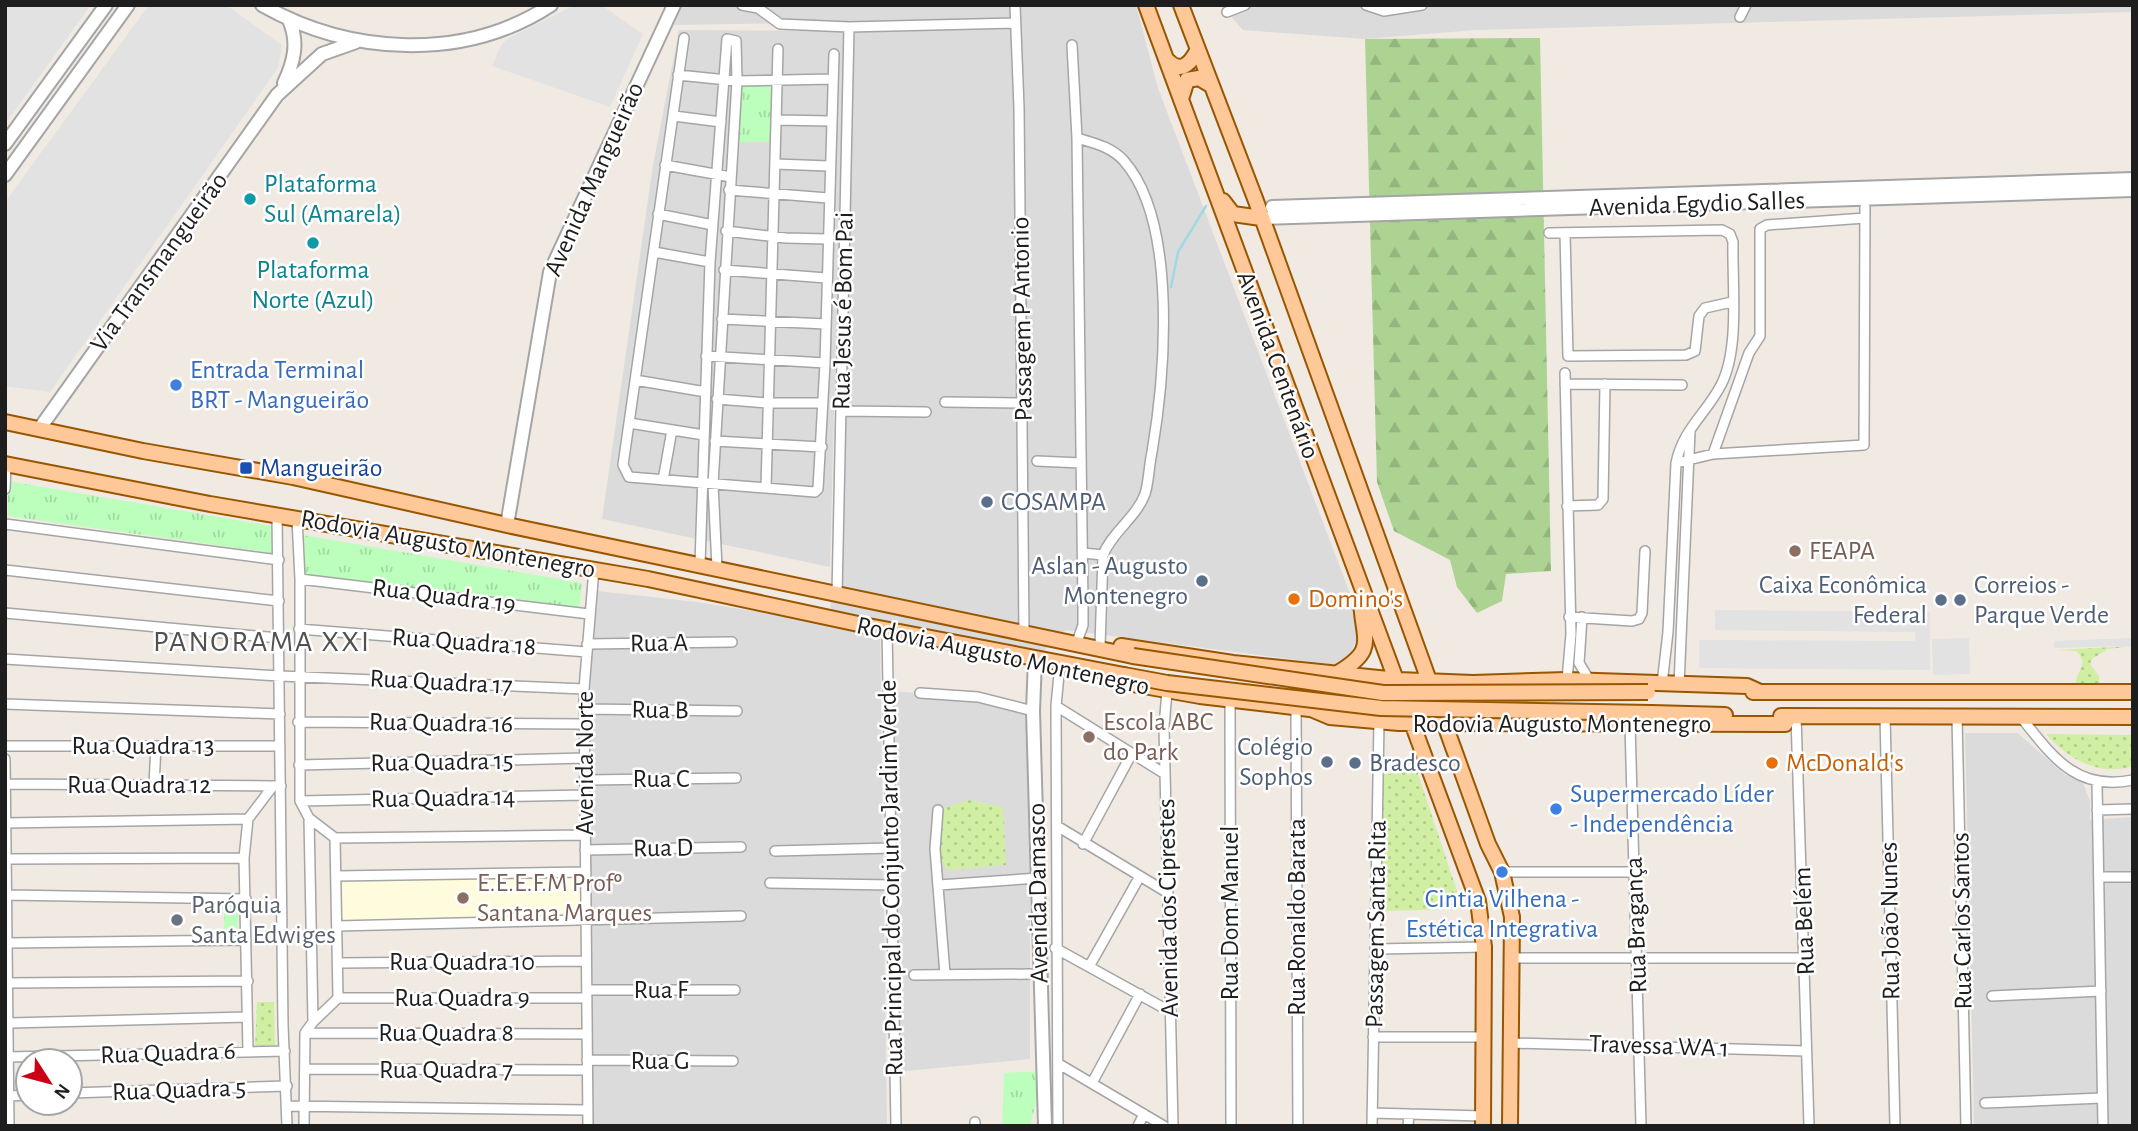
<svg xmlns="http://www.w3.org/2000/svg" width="2138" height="1131" font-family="'Alegreya Sans',sans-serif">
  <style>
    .residential { fill: #dcdbdb }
    .education { fill: #fffcdd }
    .grass { fill: url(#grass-dots) }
    .forest { fill: url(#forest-firs) }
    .park { fill: url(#park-tufts) }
    .parking { fill: #e2e2e2 }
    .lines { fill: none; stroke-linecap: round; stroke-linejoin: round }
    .stream { stroke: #9fd9e2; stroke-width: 2.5 }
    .minor-casing { stroke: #a5a5a5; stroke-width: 12 }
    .tertiary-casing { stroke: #a5a5a5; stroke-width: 16 }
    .primary-casing { stroke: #985600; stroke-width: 18 }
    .minor { stroke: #fff; stroke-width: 9 }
    .tertiary { stroke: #fff; stroke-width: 12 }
    .primary { stroke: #ffc899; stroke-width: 14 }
    .primary-bridge-casing { stroke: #985600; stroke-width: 18; stroke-linecap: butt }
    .primary-bridge { stroke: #ffc899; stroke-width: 14 }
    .culture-dot { fill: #0f9aa8; stroke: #fff; stroke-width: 2.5 }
    .shop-dot { fill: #3f7fe0; stroke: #fff; stroke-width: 2.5 }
    .transit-dot { fill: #1a4fb4; stroke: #fff; stroke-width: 2.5 }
    .service-dot { fill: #5c6f8a; stroke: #fff; stroke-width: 2.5 }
    .education-dot { fill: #8d6e63; stroke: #fff; stroke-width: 2.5 }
    .food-dot { fill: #e8710a; stroke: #fff; stroke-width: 2.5 }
    .worship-dot { fill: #6b7280; stroke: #fff; stroke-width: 2.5 }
    .labels { text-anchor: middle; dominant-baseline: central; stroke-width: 5; stroke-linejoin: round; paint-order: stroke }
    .street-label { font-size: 26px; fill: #1e1e1e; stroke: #fff }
    .culture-label { font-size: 26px; fill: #0d838f; stroke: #fff; text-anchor: start }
    .shop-label { font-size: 26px; fill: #366cbe; stroke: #fff; text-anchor: start }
    .transit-label { font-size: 26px; fill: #164399; stroke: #fff; text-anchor: start }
    .service-label { font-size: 26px; fill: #4e5e75; stroke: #fff; text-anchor: start }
    .education-label { font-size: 26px; fill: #785e54; stroke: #fff; text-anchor: start }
    .food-label { font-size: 26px; fill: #c56008; stroke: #fff; text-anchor: start }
    .worship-label { font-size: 26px; fill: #5b616d; stroke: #fff; text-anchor: start }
    .quarter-label { font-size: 30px; letter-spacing: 2px; fill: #515151; stroke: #fff }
  </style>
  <defs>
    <pattern id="grass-dots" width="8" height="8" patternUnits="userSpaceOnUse" patternTransform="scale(1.75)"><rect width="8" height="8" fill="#d0efa3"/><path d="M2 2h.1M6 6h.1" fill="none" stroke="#b2cc8c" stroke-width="1.8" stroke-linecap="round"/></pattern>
    <pattern id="forest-firs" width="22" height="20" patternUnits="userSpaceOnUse" patternTransform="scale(1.75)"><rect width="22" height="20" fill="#add393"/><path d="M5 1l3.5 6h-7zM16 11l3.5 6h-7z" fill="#94b57e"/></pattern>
    <pattern id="park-tufts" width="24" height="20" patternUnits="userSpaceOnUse" patternTransform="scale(1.75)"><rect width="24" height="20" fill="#bcfebb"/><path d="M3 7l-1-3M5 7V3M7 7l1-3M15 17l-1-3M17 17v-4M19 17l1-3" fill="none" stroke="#a1d9a0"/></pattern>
  </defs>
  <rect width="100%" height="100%" fill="#f0eae3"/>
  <!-- residential -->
  <path class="residential" d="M682 5H1136L1158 88 1357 612 1358 637 1344 666 1066 630 1035 659 880 635 887 1126H593L588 704 598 591 697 602 830 624 852 22 674 25Z
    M1221 5H2133V12L1476 30 1365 39 1243 30Z
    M679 30 844 31 830 567 602 519 653 165Z
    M893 691 1030 704V1059L895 1072Z
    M1965 733H2018L2064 774 2083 783 2090 801V820L2133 817V1126H1974Z"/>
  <!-- education -->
  <path class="education" d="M583 874 586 918 340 924 341 879Z"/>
  <!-- grass -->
  <path class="grass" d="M2133 646 2108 649 2092 659 2090 664 2099 676V683H2076C2077 669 2090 664 2076 651L2057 650Z
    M2046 734 2133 735V766C2099 777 2068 759 2046 734Z
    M1417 771 1463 909 1377 911 1378 775Z
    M969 800 1003 807 1006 865 947 870 935 849 938 810Z
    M257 1002H274L275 1045 255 1046Z"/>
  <!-- forest -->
  <path class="forest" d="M1540 38 1551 571 1506 574 1502 601 1477 613 1457 587 1450 560 1394 531 1377 482 1365 39Z"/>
  <!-- park -->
  <path class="park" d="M777 79 775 142H733L737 81Z
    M8 481 271 526 272 553 8 516Z
    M303 535 582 583 579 609 305 577Z
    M207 898 239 899 237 931 232 937H212L224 928V911Z
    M1044 1071 1030 1126H1002L1004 1073Z"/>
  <!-- parking -->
  <path class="parking" d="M5 5H91L5 124Z
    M149 5H226L282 45 278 68 50 392 5 386V202Z
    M575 5H601L643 34 610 107 492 66 500 47 507 39Z
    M1715 610 1930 612V670L1699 668V640L1915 641V632L1715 630Z
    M1969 638 1970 674 1933 675 1932 639Z
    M2133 638V646L2054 648V641Z"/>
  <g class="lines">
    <!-- stream -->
    <path class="stream" d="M1171 287 1178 252 1206 206"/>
    <!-- minor casing -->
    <g class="minor-casing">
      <path id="minor" d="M742 5 758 8 780 24 849 27 1015 23
        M1015 5 1019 108 1024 632
        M1366 5 1384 11 1422 5
        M1227 12 1245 5
        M1740 17 1746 5
        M684 38 623 465 629 477 815 492 818 489 825 363 834 54
        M1072 45 1077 138 1083 606V625L1076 645
        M678 75 737 81 832 79
        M674 116 721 122
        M776 120 831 121
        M1077 138C1094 143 1112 147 1124 161 1178 222 1165 376 1152 452 1149 465 1149 481 1145 494 1136 518 1112 532 1103 555L1100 646
        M775 164 829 166
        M665 165 731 177
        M729 190 828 198
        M658 214 713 225
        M726 231 786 238 827 239
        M1549 233 1722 230 1730 234 1733 242C1732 283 1740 349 1721 385 1706 414 1683 429 1676 463L1668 632 1662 684
        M1565 233 1568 356 1686 355 1695 351 1699 316 1705 308 1732 302
        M654 252 710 262
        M724 270 826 278
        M722 319 826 324
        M706 356 825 363
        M1565 373 1571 634 1567 680
        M635 380 706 392
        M1565 384 1682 385
        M717 399 768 403H823
        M945 402 1023 403
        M841 411 926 412
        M629 423 704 435
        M715 441 822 447
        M1713 454 1749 353 1760 336V229L1767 225 1865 218
        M1037 461 1081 463
        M1676 463 1713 454 1864 445 1865 207
        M663 480 672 430
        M766 488 778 49
        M5 489 6 464
        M1567 506 1598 505 1603 499 1605 384
        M277 515 283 1025 287 1126
        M297 519 300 579V801L309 818 313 1022 305 1033 304 1126
        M5 524 279 560
        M1083 553 1103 555
        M700 564 710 262 727 39 736 41 737 81 713 484 717 568
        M5 570 279 601
        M300 579 589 614
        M837 595 849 27
        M5 613 279 638
        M1569 617 1632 621 1639 619 1642 613 1645 551
        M1582 617 1579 663 1590 681
        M299 629 587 652
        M887 630 896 1126
        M587 644 732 642
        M5 659 280 676 584 689
        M1679 685 1690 431
        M1167 691 1164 727 1173 1126
        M920 693 978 697 1033 711
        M1230 700 1231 1126
        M5 704 280 714
        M1056 706 1165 774
        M1296 708 1298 1126
        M584 709 737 711
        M1796 716 1809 1126
        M1885 716 1895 1126
        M2020 716C2052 756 2076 792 2133 780
        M1957 717 1966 1126
        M298 722 584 724
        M1630 724 1641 1126
        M5 746H280
        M5 759 9 1126
        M299 765 585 758
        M585 780 736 778
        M2097 783 2103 1126
        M6 784 273 786
        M154 785 156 746
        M300 801 585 795
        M938 810 935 849 945 974
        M2097 810 2133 809
        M309 818 335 838 338 998 313 1022
        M6 823 248 819
        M1057 826 1168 893
        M335 838 585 835
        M1083 844 1131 755
        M585 850 741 847
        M775 851 891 848
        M7 859 244 858
        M1502 872H1634
        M337 876 586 872
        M2099 877H2133
        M770 883 892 885
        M939 885 1039 878
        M7 895 246 899
        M337 926 741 916
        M9 943 246 940
        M1055 948 1171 1012
        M1376 949 1484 947
        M1512 958H1806
        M338 963 586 961
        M1090 965 1140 876
        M914 975 1031 974
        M9 983 248 981
        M587 990H735
        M1992 996 2101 991
        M338 998H587
        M10 1023 247 1017
        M305 1033 587 1034
        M1373 1037H1484
        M1511 1043 1806 1051
        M248 1051 244 858 248 819 273 786H281
        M8 1057 285 1051
        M587 1060 733 1061
        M1059 1064 1164 1126
        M305 1069 587 1070
        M1092 1083 1140 994
        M70 1093 287 1086
        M10 1096 28 1095
        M1985 1103 2102 1098
        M288 1106 588 1110
        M1372 1113 1483 1116
        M975 1122V1126
        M588 1126 584 689 594 569
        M1058 1126 1056 706 1060 664
        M1138 1126 1144 1114
        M1372 1126 1379 722
        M1408 1126 1409 1114"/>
    </g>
    <!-- tertiary casing -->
    <g class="tertiary-casing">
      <path id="tertiary" d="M262 5C350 55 464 62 551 5
        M284 83C294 62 299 42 289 20
        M5 144 106 5
        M5 175 128 5
        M1272 207 2133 179
        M1261 218 2133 190
        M40 428 277 95 322 54 356 42
        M507 525 550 272 674 5
        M1035 659 1033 711 1045 1126"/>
    </g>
    <!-- primary casing -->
    <g class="primary-casing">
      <path id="primary" d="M1146 5 1478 901 1484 947 1483 1126
        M1181 5 1256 201 1488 844 1502 872 1512 917 1510 1126
        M1167 60C1180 73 1189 66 1197 51
        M1182 96 1187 80 1199 78 1209 84
        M1223 201 1233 214 1261 218
        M5 422 143 451 293 477 507 525 1133 656
        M5 464 210 504 648 579 863 625 1124 675
        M1121 646 1233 663 1398 680 1473 683 1567 680 1747 686 1760 692
        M1336 674C1379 649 1362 640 1361 599
        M1110 680 1200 696 1318 710
        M1753 692H2133
        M1311 709 1330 717 1399 723 1785 724 1790 716
        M1651 713 1725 715
        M1781 716 2133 717"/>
    </g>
    <!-- minor -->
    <use href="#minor" class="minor"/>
    <!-- tertiary -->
    <use href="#tertiary" class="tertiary"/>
    <!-- primary -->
    <use href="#primary" class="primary"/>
    <!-- primary-bridge casing -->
    <g class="primary-bridge-casing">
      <path id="primary-bridge" d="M1133 656 1383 693 1648 692
        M1124 675 1167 683 1381 708 1651 713"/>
    </g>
    <!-- primary-bridge -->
    <use href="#primary-bridge" class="primary-bridge"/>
  </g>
  <!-- markers -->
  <g class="culture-dot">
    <circle cx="250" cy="199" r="7"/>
    <circle cx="313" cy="243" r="7"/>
  </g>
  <g class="shop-dot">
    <circle cx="176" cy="385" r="7"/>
    <circle cx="1556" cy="809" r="7"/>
    <circle cx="1502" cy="872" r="7"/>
  </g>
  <rect class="transit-dot" x="239" y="461" width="14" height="14" rx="3.5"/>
  <g class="service-dot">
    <circle cx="987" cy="502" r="7"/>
    <circle cx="1202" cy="581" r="7"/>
    <circle cx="1941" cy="600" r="7"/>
    <circle cx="1960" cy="600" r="7"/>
    <circle cx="1327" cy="762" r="7"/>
    <circle cx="1355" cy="763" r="7"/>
  </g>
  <g class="education-dot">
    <circle cx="1795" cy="551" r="7"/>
    <circle cx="1089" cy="737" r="7"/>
    <circle cx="463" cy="898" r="7"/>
  </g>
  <g class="food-dot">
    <circle cx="1294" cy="599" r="7"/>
    <circle cx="1772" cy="763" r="7"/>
  </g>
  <circle class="worship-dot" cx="177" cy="920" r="7"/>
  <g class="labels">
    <!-- street labels -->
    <g class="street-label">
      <text transform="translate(594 179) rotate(-66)">Avenida Mangueirão</text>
      <text transform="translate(1697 204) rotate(-2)">Avenida Egydio Salles</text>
      <text transform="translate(159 262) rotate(-54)">Via Transmangueirão</text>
      <text transform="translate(843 311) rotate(-89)">Rua Jesus é Bom Pai</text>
      <text transform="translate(1022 319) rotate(-91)">Passagem P Antonio</text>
      <text transform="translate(1278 365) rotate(70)">Avenida Centenário</text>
      <text transform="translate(448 544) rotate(10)">Rodovia Augusto Montenegro</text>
      <text transform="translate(444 596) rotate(7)">Rua Quadra 19</text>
      <text transform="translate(464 642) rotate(4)">Rua Quadra 18</text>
      <text transform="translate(659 643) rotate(-1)">Rua A</text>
      <text transform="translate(1003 656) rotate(12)">Rodovia Augusto Montenegro</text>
      <text transform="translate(441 682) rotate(3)">Rua Quadra 17</text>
      <text transform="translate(660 710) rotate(1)">Rua B</text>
      <text transform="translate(441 723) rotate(1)">Rua Quadra 16</text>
      <text x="1562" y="724">Rodovia Augusto Montenegro</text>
      <text x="143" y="746">Rua Quadra 13</text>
      <text transform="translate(442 762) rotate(-1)">Rua Quadra 15</text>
      <text transform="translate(585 763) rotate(-90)">Avenida Norte</text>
      <text x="661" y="779">Rua C</text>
      <text x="139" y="785">Rua Quadra 12</text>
      <text transform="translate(443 798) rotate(-1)">Rua Quadra 14</text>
      <text transform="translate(663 848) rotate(-1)">Rua D</text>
      <text transform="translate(891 878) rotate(-91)">Rua Principal do Conjunto Jardim Verde</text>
      <text transform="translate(1038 893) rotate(-91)">Avenida Damasco</text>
      <text transform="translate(1168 908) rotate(-91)">Avenida dos Ciprestes</text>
      <text transform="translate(1230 913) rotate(-90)">Rua Dom Manuel</text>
      <text transform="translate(1297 917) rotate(-90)">Rua Ronaldo Barata</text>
      <text transform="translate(1804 921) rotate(-92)">Rua Belém</text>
      <text transform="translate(1890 921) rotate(-91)">Rua João Nunes</text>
      <text transform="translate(1962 921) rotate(-91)">Rua Carlos Santos</text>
      <text transform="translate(1376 924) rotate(-89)">Passagem Santa Rita</text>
      <text transform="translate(1636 925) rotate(-92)">Rua Bragança</text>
      <text x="462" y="962">Rua Quadra 10</text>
      <text x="661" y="990">Rua F</text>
      <text x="462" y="998">Rua Quadra 9</text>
      <text x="446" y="1033">Rua Quadra 8</text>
      <text transform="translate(1659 1046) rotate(2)">Travessa WA 1</text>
      <text transform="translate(168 1053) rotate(-2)">Rua Quadra 6</text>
      <text x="660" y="1061">Rua G</text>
      <text x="446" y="1070">Rua Quadra 7</text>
      <text transform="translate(179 1090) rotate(-2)">Rua Quadra 5</text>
    </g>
    <!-- culture labels -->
    <g class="culture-label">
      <text x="264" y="184">Plataforma<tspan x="264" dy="30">Sul (Amarela)</tspan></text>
      <text x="313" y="270" text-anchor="middle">Plataforma<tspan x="313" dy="30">Norte (Azul)</tspan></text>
    </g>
    <!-- shop labels -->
    <g class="shop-label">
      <text x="190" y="370">Entrada Terminal<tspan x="190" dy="30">BRT - Mangueirão</tspan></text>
      <text x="1570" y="794">Supermercado Líder<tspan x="1570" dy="30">- Independência</tspan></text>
      <text x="1502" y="899" text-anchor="middle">Cintia Vilhena -<tspan x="1502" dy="30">Estética Integrativa</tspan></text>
    </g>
    <!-- transit labels -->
    <g class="transit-label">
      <text x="260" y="468">Mangueirão</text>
    </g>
    <!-- service labels -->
    <g class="service-label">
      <text x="1001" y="502">COSAMPA</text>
      <text x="1188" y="566" text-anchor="end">Aslan - Augusto<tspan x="1188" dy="30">Montenegro</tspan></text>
      <text x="1927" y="585" text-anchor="end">Caixa Econômica<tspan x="1927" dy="30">Federal</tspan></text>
      <text x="1974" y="585">Correios -<tspan x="1974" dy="30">Parque Verde</tspan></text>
      <text x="1313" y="747" text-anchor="end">Colégio<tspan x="1313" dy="30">Sophos</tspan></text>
      <text x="1369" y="763">Bradesco</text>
    </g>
    <!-- education labels -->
    <g class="education-label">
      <text x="1809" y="551">FEAPA</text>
      <text x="1103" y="722">Escola ABC<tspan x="1103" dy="30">do Park</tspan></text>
      <text x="477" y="883">E.E.E.F.M Profº<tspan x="477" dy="30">Santana Marques</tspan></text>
    </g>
    <!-- food labels -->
    <g class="food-label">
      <text x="1308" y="599">Domino's</text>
      <text x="1786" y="763">McDonald's</text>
    </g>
    <!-- worship labels -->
    <g class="worship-label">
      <text x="191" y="905">Paróquia<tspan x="191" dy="30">Santa Edwiges</tspan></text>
    </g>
    <!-- quarter labels -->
    <g class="quarter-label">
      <text x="262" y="642">PANORAMA XXI</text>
    </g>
  </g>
  <!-- border -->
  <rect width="2138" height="1131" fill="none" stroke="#1e1e1e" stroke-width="14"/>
  <!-- north arrow -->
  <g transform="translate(49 1082) rotate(126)"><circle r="33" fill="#ffffff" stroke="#a5a5a5" stroke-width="2"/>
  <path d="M0-5L12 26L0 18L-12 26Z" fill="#cc0014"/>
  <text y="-10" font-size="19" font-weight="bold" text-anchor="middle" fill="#1e1e1e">N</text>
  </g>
</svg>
